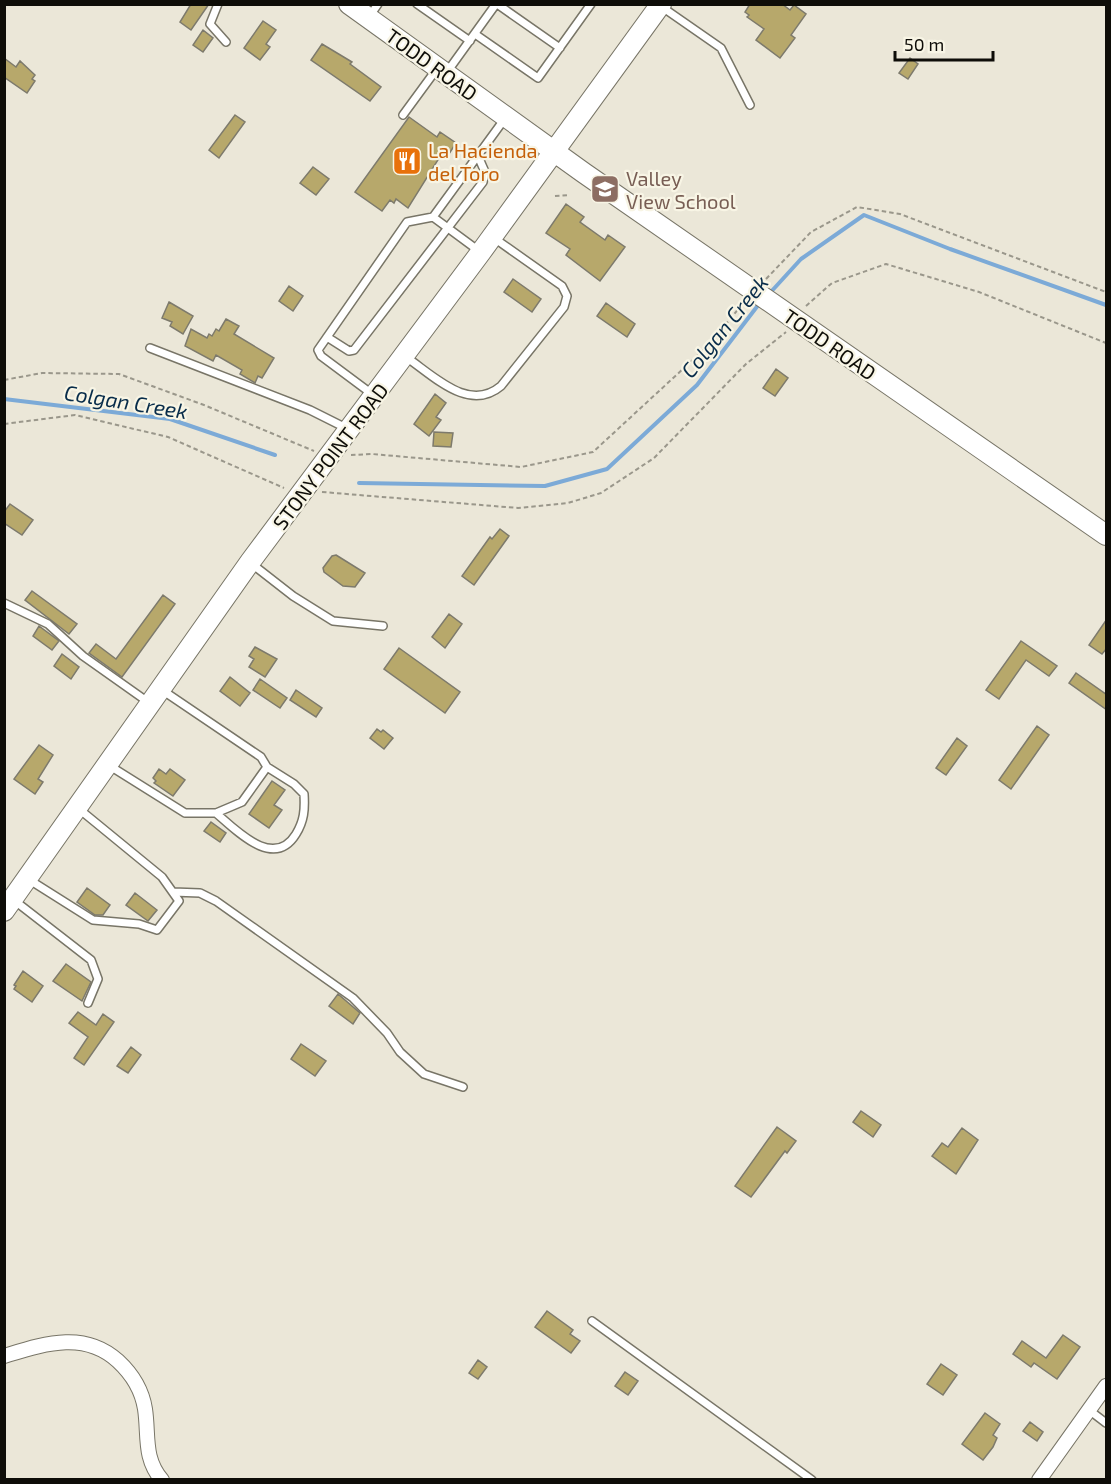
<svg xmlns="http://www.w3.org/2000/svg" width="1111" height="1484" font-family="'Exo 2',sans-serif">
  <style>
    .lines { fill: none; stroke-linecap: round; stroke-linejoin: round }
    .stream { stroke: #7caad7; stroke-width: 4 }
    .building { fill: #b7a86b; stroke: #7d7a6c; stroke-width: 1.5 }
    .lane-casing { stroke: #787567; stroke-width: 10 }
    .street-casing { stroke: #787567; stroke-width: 16 }
    .secondary-casing { stroke: #787567; stroke-width: 22 }
    .path { stroke: #9a978b; stroke-width: 2; stroke-dasharray: 4.5 3; stroke-linecap: butt }
    .lane { stroke: #fff; stroke-width: 7 }
    .street { stroke: #fff; stroke-width: 14 }
    .secondary { stroke: #fff; stroke-width: 20 }
    .labels { text-anchor: middle; dominant-baseline: central; stroke-width: 4.5; stroke-linejoin: round; paint-order: stroke }
    .street-label { font-size: 20px; fill: #0e0d08; stroke: #f8f5e5 }
    .food-label { font-size: 20px; fill: #c56008; stroke: #f8f5e5; text-anchor: start }
    .education-label { font-size: 20px; fill: #785e54; stroke: #f8f5e5; text-anchor: start }
    .water-label { font-size: 21px; font-style: italic; fill: #082c4a; stroke: #f8f5e5 }
  </style>
  <rect width="100%" height="100%" fill="#ebe7d8"/>
  <g class="lines">
    <!-- stream -->
    <path class="stream" d="M769 294 801 259 864 215 950 249 1106 305
      M4 399 170 419 275 455
      M359 483 545 486 607 469 697 385 759 304"/>
  </g>
  <!-- building -->
  <path class="building" d="M191 4H209L191 30 180 22Z
    M750 4H782L790 10 794 5 806 14 791 35 795 38 780 58 756 40 764 29 747 17 749 15 745 12Z
    M263 21 276 30 266 44 270 47 260 60 244 48Z
    M203 30 213 38 203 52 193 45Z
    M322 44 352 62 350 64 381 87 370 101 311 60Z
    M4 58 16 67 20 61 35 75 32 79 35 81 27 93 4 77Z
    M910 58 918 64 908 79 899 73Z
    M235 115 245 122 219 158 209 150Z
    M409 117 437 137 440 132 456 143 449 154 444 150 408 208 396 199 394 203 390 200 382 211 355 192Z
    M313 167 329 179 316 195 300 183Z
    M566 204 584 217 580 222 605 240 608 235 625 247 600 281 566 255 570 249 546 233Z
    M513 279 541 299 532 312 504 292Z
    M289 286 303 296 293 311 279 301Z
    M169 302 193 316 183 334 170 326 172 322 162 318Z
    M606 303 635 324 627 337 597 316Z
    M226 319 239 326 234 334 274 358 262 378 258 376 255 383 240 374 242 370 216 355 213 361 185 346 191 329 207 338 209 334 212 336 216 329 219 331Z
    M776 369 788 378 775 396 763 388Z
    M435 394 446 403 436 417 441 420 429 436 414 424Z
    M434 432 453 433 451 447 433 446Z
    M10 504 33 520 22 535 4 523V512Z
    M500 529 509 536 474 585 462 576 490 537 492 539Z
    M336 555 365 573 355 587 343 586 324 572 323 568 332 556Z
    M32 591 77 624 69 634 25 600Z
    M163 595 175 604 122 677 89 653 96 644 116 659Z
    M449 614 462 624 445 648 432 637Z
    M1107 619V648L1102 654 1089 645Z
    M39 626 59 641 52 650 33 636Z
    M1021 641 1057 666 1049 676 1026 660 999 699 986 690Z
    M255 647 277 659 265 677 249 667 254 659 249 656Z
    M399 648 460 692 445 713 384 669Z
    M62 654 79 667 71 679 54 666Z
    M1076 673 1107 695V710L1069 683Z
    M230 677 250 693 240 706 220 691Z
    M260 679 287 698 280 708 253 690Z
    M296 690 322 708 316 717 290 700Z
    M1037 726 1049 735 1011 789 999 780Z
    M377 729 381 732 383 730 393 738 384 749 370 738Z
    M957 738 967 746 946 775 936 768Z
    M39 745 53 755 38 779 43 782 35 794 14 779Z
    M159 769 166 774 170 769 185 780 173 796 154 783 156 781 153 778Z
    M272 781 285 790 274 805 282 810 269 828 249 814Z
    M211 822 226 833 220 842 204 831Z
    M87 888 110 905 103 915H95L77 902Z
    M135 893 157 910 148 921 126 905Z
    M66 964 91 982 82 1001 53 981Z
    M23 971 43 986 32 1002 14 989 16 986 14 985Z
    M338 994 360 1013 353 1024 329 1006Z
    M78 1012 96 1025 103 1014 114 1022 84 1065 74 1058 88 1037 69 1023Z
    M301 1044 326 1061 315 1076 291 1059Z
    M131 1047 141 1055 128 1073 117 1066Z
    M861 1111 881 1125 873 1137 853 1122Z
    M777 1127 796 1141 787 1153 785 1151 751 1197 735 1186Z
    M962 1128 978 1140 956 1174 932 1156 942 1143 948 1147Z
    M547 1311 573 1330 570 1334 580 1341 571 1353 535 1327Z
    M1063 1335 1080 1347 1057 1379 1034 1363 1031 1367 1013 1354 1022 1341 1046 1358Z
    M478 1360 487 1367 478 1379 469 1373Z
    M941 1364 957 1375 943 1395 927 1384Z
    M625 1372 638 1381 628 1395 615 1386Z
    M985 1413 1000 1424 993 1435 997 1438 993 1447 983 1460 962 1444Z
    M1030 1422 1043 1432 1037 1441 1023 1431Z"/>
  <g class="lines">
    <!-- lane casing -->
    <g class="lane-casing">
      <path id="lane" d="M218 4 210 24 226 42
        M417 4 470 41
        M497 4 560 48
        M662 7 721 48 750 105
        M369 17 378 4
        M475 34 538 78 591 4
        M447 72 496 4
        M403 115 436 70
        M433 217 479 251
        M327 337 349 351 354 350 483 182 485 172 478 156
        M150 348 310 410 346 428
        M406 357C434 376 469 413 501 386L564 307 567 296 562 286 494 238
        M372 394 321 356 318 350 407 222 433 217 506 117
        M252 564 293 596 333 621 383 626
        M4 603 48 624 83 656 148 702
        M110 766 185 813H216L242 802 267 767 261 757 162 690
        M216 813C237 831 274 870 296 834 304 821 305 810 304 794L294 784 267 767
        M28 879 93 920 139 924 157 930 179 901 162 877 79 809
        M173 892 200 893 216 901 353 998 387 1033 400 1052 424 1074 463 1087
        M15 901 91 960 98 979 88 1003
        M592 1321 812 1480
        M1089 1410 1106 1423"/>
    </g>
    <!-- street casing -->
    <g class="street-casing">
      <path id="street" d="M4 1356C44 1344 84 1330 118 1361 132 1374 142 1390 145 1409 149 1435 143 1458 162 1480
        M1039 1480 1106 1386"/>
    </g>
    <!-- secondary casing -->
    <g class="secondary-casing">
      <path id="secondary" d="M349 4 584 173 1106 535
        M4 911 250 562 481 252 661 4"/>
    </g>
    <!-- path -->
    <path class="path" d="M555 196 569 195
      M766 279 811 232 857 207 900 214 1106 292
      M806 306 832 283 886 264 979 292 1106 343
      M4 380 42 373 119 374 204 405 314 451
      M4 424 75 415 168 437 284 488
      M351 455 372 454 521 467 593 452 710 344 743 303
      M322 492 518 508 568 503 601 493 654 458 746 364 786 332"/>
    <!-- lane -->
    <use href="#lane" class="lane"/>
    <!-- street -->
    <use href="#street" class="street"/>
    <!-- secondary -->
    <use href="#secondary" class="secondary"/>
  </g>
  <!-- icons -->
  <defs>
    <g id="restaurant-square" transform="scale(1.5)"><rect x="-9" y="-9" width="18" height="18" rx="4" fill="#e8710a" stroke="#f8f5e5"/><path d="M-5-6h1v4h1v-4h1v4h1v-4h1v5L-1.5 .5V6h-2V.5L-5-1ZM5-6V6H3V1.5H1.5Q1.5-4 5-6Z" fill="#fff"/></g>
    <g id="school-square" transform="scale(1.5)"><rect x="-9" y="-9" width="18" height="18" rx="4" fill="#8d6e63" stroke="#f8f5e5"/><path d="M0-5L7-2L0 1L-7-2ZM-4 1L0 2.5L4 1V4Q0 6-4 4Z" fill="#fff"/></g>
  </defs>
  <g fill-rule="evenodd">
    <use href="#restaurant-square" x="407" y="161"/>
    <use href="#school-square" x="605" y="189"/>
  </g>
  <g class="labels">
    <!-- street labels -->
    <g class="street-label">
      <text transform="translate(432 64) rotate(36)">TODD ROAD</text>
      <text transform="translate(830 344) rotate(35)">TODD ROAD</text>
      <text transform="translate(330 456) rotate(-53)">STONY POINT ROAD</text>
    </g>
    <!-- food labels -->
    <g class="food-label">
      <text x="428" y="150">La Hacienda<tspan x="428" dy="23">del Toro</tspan></text>
    </g>
    <!-- education labels -->
    <g class="education-label">
      <text x="626" y="178">Valley<tspan x="626" dy="23">View School</tspan></text>
    </g>
    <!-- water labels -->
    <g class="water-label">
      <text transform="translate(724 326) rotate(-51)">Colgan Creek</text>
      <text transform="translate(126 401) rotate(9)">Colgan Creek</text>
    </g>
  </g>
  <!-- border -->
  <rect width="1111" height="1484" fill="none" stroke="#0e0d08" stroke-width="12"/>
  <!-- scale -->
  <path d="M895 51v9h98v-9" fill="none" stroke="#0e0d08" stroke-width="3"/>
  <text x="904" y="51" font-size="18" fill="#0e0d08" stroke="#f8f5e5" stroke-width="4.5" paint-order="stroke">50 m</text>
</svg>
